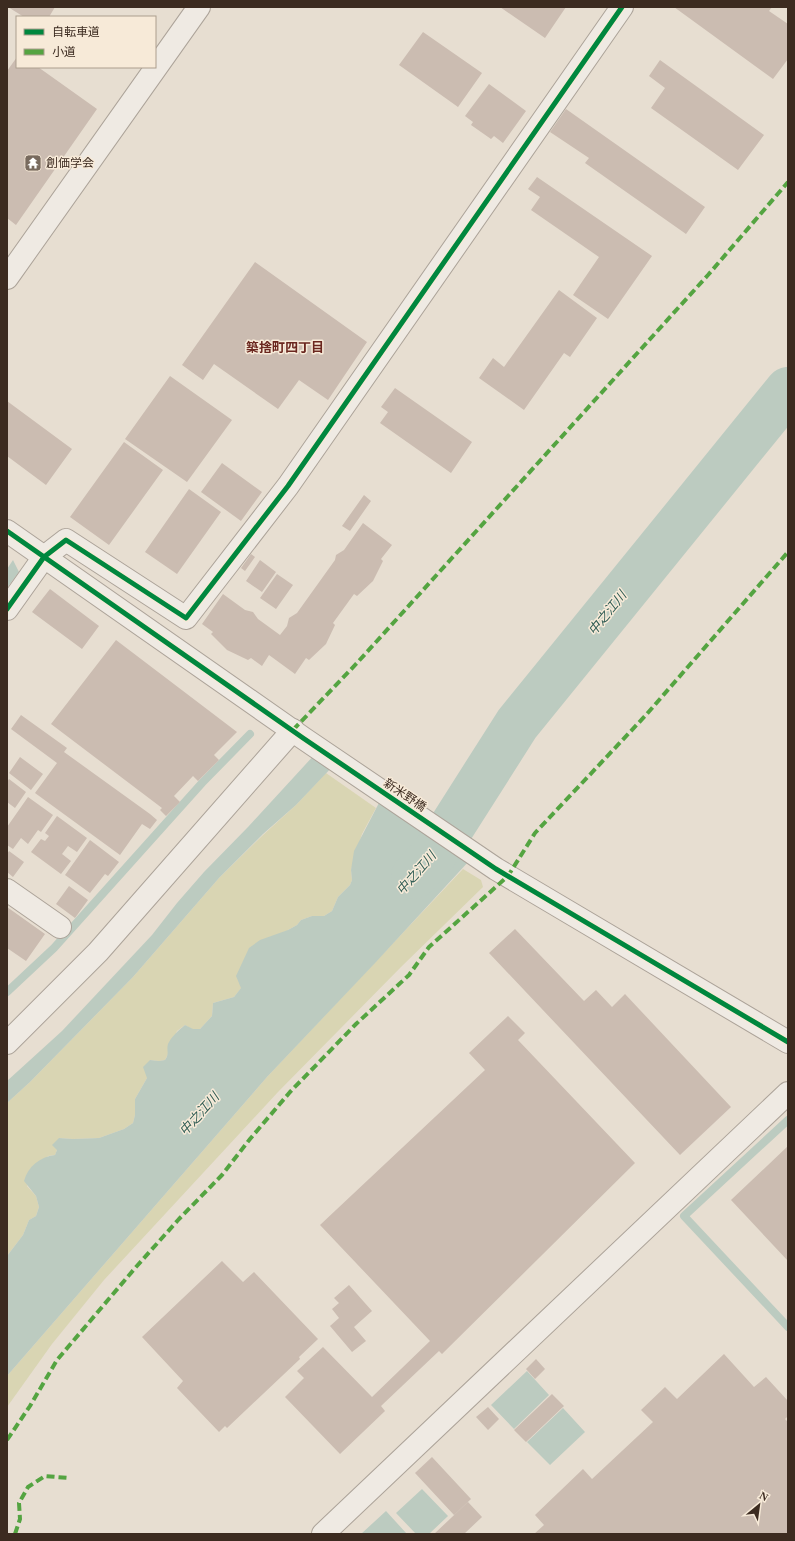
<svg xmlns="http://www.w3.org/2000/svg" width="795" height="1541" font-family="'Times New Roman','Noto Sans JP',serif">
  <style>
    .green { fill: #d9d5b3 }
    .water { fill: #bccbc0 }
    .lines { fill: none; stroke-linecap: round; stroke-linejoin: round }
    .stream { stroke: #bccbc0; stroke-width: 8 }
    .river { stroke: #bccbc0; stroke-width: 46 }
    .building { fill: #cbbcb1 }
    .minor-casing { stroke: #aca399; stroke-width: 24 }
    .tertiary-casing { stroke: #aca399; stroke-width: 24 }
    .minor { stroke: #efeae3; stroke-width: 22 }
    .tertiary { stroke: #efeae3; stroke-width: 22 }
    .quiet { stroke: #54a441; stroke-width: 4; stroke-dasharray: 8 4; stroke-linecap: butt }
    .cycleway-casing { stroke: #f7ead8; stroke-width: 8 }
    .cycleway { stroke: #00873e; stroke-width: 5 }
    .labels { text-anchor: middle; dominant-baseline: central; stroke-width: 3; stroke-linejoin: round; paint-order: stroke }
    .poi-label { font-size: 12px; fill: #3c2b20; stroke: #f7ead8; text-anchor: start }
    .street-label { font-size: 12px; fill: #3c2b20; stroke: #f7ead8 }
    .neighbourhood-label { font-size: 13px; font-weight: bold; fill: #6a261e; stroke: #f7ead8 }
    .water-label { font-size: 13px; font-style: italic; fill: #2f5c54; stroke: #f7ead8 }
  </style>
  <rect width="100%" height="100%" fill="#e7ded1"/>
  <!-- green -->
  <path class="green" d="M326 773 376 808 362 834 351 870 352 880 350 885 338 897 332 911 324 916H312L301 920 297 925 288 930 234 997 213 1003 212 1016 200 1029 193 1030 185 1025 177 1031 168 1054 165 1060 159 1061 150 1060 147 1078 135 1099V1115L133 1123 124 1129 99 1138 73 1139 59 1138 57 1150 55 1155 48 1156 27 1186 36 1196 39 1207 36 1216 29 1220 23 1235 7 1256V1103L30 1082 133 977 219 878 263 835 296 805Z
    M463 869 481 880 483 887 401 967 278 1092 104 1280 52 1344 7 1407V1376L267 1077Z"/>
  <!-- water -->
  <path class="water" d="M13 560 19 572 7 588V569Z
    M316 753 334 765 296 805 263 834 219 878 133 977 30 1082 7 1103V1081L62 1031 152 935 177 903 204 872 248 827Z
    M380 801 469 861 376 962 267 1077 7 1376V1256L23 1235 29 1220 36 1216 39 1207 36 1196 24 1181C28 1166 40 1157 55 1155L57 1150 52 1145 59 1138 73 1139 99 1138 124 1129 133 1123 135 1115V1099L147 1078 143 1067 150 1060 159 1061 165 1060C170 1052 166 1051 168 1044 171 1037 179 1030 185 1025L193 1029H200L212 1016 213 1003 234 997 241 988 236 976 249 948 260 940 288 930 297 925 301 920 312 916H324L332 911 338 897 350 885 352 880 351 870 354 851Z
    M527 1371 549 1395 514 1429 491 1405Z
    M563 1408 585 1432 550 1465 527 1442Z
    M422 1489 448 1516 429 1534H416L396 1513Z
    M386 1511 407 1534H361Z"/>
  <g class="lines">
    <!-- stream -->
    <path class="stream" d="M7 992 54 948 202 783 250 734
      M788 1120 684 1216 788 1327"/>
    <!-- river -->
    <path class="river" d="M414 876 435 853 517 724 788 390"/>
  </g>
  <!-- building -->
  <path class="building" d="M8 7H55L49 17H24Z
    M500 7H566L545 38Z
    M674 7H772L769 11 788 24V59L773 79Z
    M423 32 482 73 458 107 399 65Z
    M17 57V67H38L97 109 16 225 7 218V71Z
    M660 60 764 135 738 170 651 108 665 88 649 76Z
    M489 84 526 111 503 143 494 136 491 139 471 125 473 122 465 116Z
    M566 109 705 207 686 234 585 163 589 158 550 132Z
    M537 177 652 256 608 319 573 295 599 257 531 210 540 197 528 189Z
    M255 262 367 342 328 400 299 380 278 409 214 364 203 380 182 365Z
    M559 290 597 318 570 357 564 353 524 410 479 378 493 358 504 367Z
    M170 376 232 420 187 482 125 439Z
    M395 388 472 442 451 473 380 423 388 412 381 407Z
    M7 401 72 449 46 485 7 456Z
    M124 442 163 470 109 545 70 517Z
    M222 463 262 492 241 521 201 492Z
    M189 489 221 512 177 574 145 552Z
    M364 495 371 501 350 531 342 526Z
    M363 523 392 545 381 559 383 561 373 581 357 596 354 594 333 623 335 625 326 644 309 660 306 658 295 674 269 655 262 666 251 658 248 660 227 650 211 634 213 632 202 624 223 594 245 610 253 612 258 619 280 635 287 626 289 618 297 613 335 560 336 555 344 550Z
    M251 554 255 557 245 571 241 568Z
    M260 560 276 572 262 592 246 581Z
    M277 574 293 585 276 609 260 598Z
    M50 589 99 626 82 649 32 612Z
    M116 640 237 732 214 755 219 760 198 781 193 776 174 796 180 802 166 816 160 810 162 808 51 724Z
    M21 715 67 748 64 752 150 814 157 820 150 829 142 824 120 855 35 793 57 763 11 729Z
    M20 757 43 774 31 790 9 773Z
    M9 779 26 792 15 808 7 802V782Z
    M28 797 53 815 41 832 38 830 28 844 21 838 13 849 7 845V827Z
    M57 816 87 838 77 852 68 846 62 854 71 861 61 874 31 852 41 839 45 841 49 836 45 833Z
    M90 840 119 862 108 876 105 874 90 893 65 875Z
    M9 851 24 862 13 877 7 872V854Z
    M69 886 88 900 75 918 56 904Z
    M7 907 45 934 26 961 7 948Z
    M515 929 584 1001 596 990 612 1007 625 994 731 1107 680 1155 489 953Z
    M508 1016 525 1033 518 1040 635 1163 442 1354 439 1351 381 1406 385 1411 340 1454 285 1397 304 1378 297 1371 323 1347 372 1397 430 1341 320 1225 485 1070 469 1053Z
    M788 1146V1261L731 1200Z
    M222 1261 243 1282 254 1272 318 1339 299 1357 300 1359 227 1428 225 1426 219 1432 177 1388 183 1381 142 1337Z
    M349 1285 372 1311 354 1327 366 1341 352 1352 330 1326 339 1318 332 1309 339 1303 334 1298Z
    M724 1354 754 1387 766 1377 788 1401V1416L785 1419 788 1422V1534H534L544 1525 535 1515 583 1469 592 1479 653 1422 641 1410 665 1387 677 1399Z
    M536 1359 545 1369 535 1379 526 1369Z
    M552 1394 564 1406 526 1442 514 1430Z
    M488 1407 499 1419 488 1430 476 1417Z
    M432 1457 471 1499 454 1515 415 1473Z
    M468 1502 482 1517 464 1534H434Z"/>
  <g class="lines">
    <!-- minor casing -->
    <g class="minor-casing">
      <path id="minor" d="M7 278 199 7
        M7 609 44 557 66 540 186 618 288 486 622 7
        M7 890 60 927
        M7 1043 98 952 293 730
        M323 1534 788 1093"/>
    </g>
    <!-- tertiary casing -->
    <g class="tertiary-casing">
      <path id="tertiary" d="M7 531 303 738 496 869 788 1042"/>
    </g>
    <!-- minor -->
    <use href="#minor" class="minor"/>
    <!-- tertiary -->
    <use href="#tertiary" class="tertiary"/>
    <!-- quiet -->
    <path class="quiet" d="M293 730 357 663 708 275 788 182
      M7 1440 30 1406 57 1360 136 1267 179 1219 222 1175 250 1139 290 1092 356 1024 409 975 429 947 508 876 535 833 646 715 788 552
      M15 1534 20 1519 19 1503 28 1487 45 1476 68 1478"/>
    <!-- cycleway casing -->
    <g class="cycleway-casing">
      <path id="cycleway" d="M7 531 303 738 496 869 788 1042
        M7 609 44 557 66 540 186 618 288 486 622 7"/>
    </g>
    <!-- cycleway -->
    <use href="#cycleway" class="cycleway"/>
  </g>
  <!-- icons -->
  <defs>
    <g id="temple-square" transform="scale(0.9)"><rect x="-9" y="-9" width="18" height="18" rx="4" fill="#786a5e" stroke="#f7ead8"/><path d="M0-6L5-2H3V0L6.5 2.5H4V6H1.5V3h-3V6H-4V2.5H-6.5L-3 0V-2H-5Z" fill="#fff"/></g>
  </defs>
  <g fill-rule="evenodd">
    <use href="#temple-square" x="33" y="163"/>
  </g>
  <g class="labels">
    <!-- poi labels -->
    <g class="poi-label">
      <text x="46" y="163">創価学会</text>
    </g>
    <!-- street labels -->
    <g class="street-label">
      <text transform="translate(405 795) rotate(34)">新米野橋</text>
    </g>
    <!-- neighbourhood labels -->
    <g class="neighbourhood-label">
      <text x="285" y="347">築捨町四丁目</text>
    </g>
    <!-- water labels -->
    <g class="water-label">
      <text transform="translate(607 613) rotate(-51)">中之江川</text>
      <text transform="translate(416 873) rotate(-49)">中之江川</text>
      <text transform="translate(199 1114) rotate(-48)">中之江川</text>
    </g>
  </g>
  <!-- border -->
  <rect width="795" height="1541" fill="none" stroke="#3c2b20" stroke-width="16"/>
  <!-- legend -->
  <rect x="16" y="16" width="140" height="52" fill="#f7ead8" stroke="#ac9e8e"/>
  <rect x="24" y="29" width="20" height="6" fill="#00873e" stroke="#ac9e8e"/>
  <text x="52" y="36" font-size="12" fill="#3c2b20">自転車道</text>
  <rect x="24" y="49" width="20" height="6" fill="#54a441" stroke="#ac9e8e"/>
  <text x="52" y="56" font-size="12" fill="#3c2b20">小道</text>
  <!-- north arrow -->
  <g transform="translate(759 1505) rotate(29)" stroke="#f7ead8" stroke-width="3" paint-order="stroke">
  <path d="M0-3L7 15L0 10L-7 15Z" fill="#3c2b20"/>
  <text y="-6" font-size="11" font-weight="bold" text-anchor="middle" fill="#3c2b20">N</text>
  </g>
</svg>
